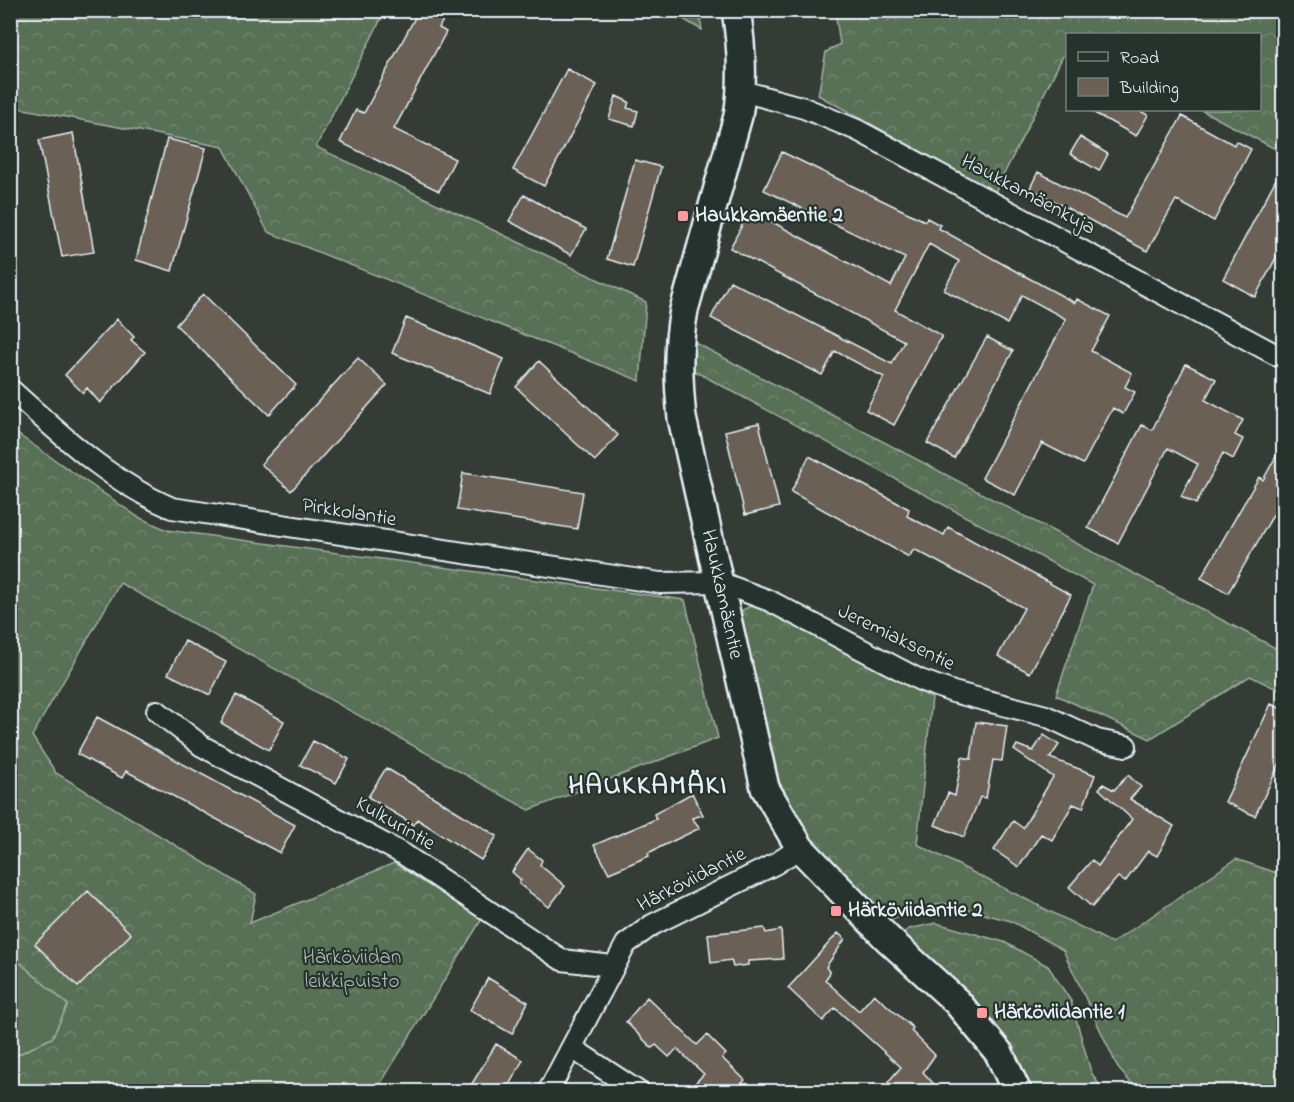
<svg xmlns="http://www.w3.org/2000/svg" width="1294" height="1102" font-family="'Indie Flower',sans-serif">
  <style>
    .green { fill: #597054; stroke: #a0b0a6; stroke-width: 1.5 }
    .forest { fill: url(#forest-crowns); stroke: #a0b0a6; stroke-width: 1.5 }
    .building { fill: #6a6054; stroke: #e8f1f8; stroke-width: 1.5 }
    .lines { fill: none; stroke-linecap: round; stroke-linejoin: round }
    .street-casing { stroke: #e8f1f8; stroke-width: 24 }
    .secondary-casing { stroke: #e8f1f8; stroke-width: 32 }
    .street { stroke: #26332d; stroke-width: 20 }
    .secondary { stroke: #26332d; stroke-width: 27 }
    .poi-dot { fill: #ff9aa2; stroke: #26332d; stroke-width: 2 }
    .labels { text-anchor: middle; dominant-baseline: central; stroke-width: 4.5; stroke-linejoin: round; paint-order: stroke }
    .street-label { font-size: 21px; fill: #e8f1f8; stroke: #26332d }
    .poi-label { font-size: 21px; font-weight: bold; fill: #e8f1f8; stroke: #26332d; text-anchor: start }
    .park-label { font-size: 21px; fill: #afbdb6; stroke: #26332d }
    .district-label { font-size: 27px; font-weight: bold; letter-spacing: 1.5px; fill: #e8f1f8; stroke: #26332d }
  </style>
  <defs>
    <pattern id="forest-crowns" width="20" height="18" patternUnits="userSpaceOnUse" patternTransform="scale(1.5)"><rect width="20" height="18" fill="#597054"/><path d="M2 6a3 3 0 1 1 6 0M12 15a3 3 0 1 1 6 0" fill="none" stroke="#71856d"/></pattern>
  </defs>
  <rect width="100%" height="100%" fill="#343c35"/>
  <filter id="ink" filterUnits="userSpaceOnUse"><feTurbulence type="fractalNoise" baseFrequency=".0167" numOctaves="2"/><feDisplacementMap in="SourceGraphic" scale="12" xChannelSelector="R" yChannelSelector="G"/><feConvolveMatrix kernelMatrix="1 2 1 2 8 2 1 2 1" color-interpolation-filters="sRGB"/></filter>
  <g filter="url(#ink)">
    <!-- green -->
    <path class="green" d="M17 960 68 1005 52 1038 11 1058V1012L14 1010Z"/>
    <!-- forest -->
    <path class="forest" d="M11 10 385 11 316 147 646 302 640 381 268 232 223 147 19 108 11 115Z
      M669 11H699L702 30Z
      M835 11H1283V153L1201 110H1260V34H1068L1067 48 995 192 818 95 826 52 840 44Z
      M690 340 1283 652V692L1250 676 1150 739 1056 695 1093 585 687 367Z
      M10 429 138 517 167 530 685 600 718 738 529 810 120 583 32 736 56 773 256 894 250 923 394 863 482 919 376 1091H11V1058L52 1038 68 1005 17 960 14 1010 11 1012Z
      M756 603 932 698 917 844 1112 943 1236 859 1283 875V1091H1138L1118 1068 1063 950 1011 921 942 903 891 920 810 840 777 785 739 612Z
      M936 923 1004 942 1048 966 1071 1001 1091 1072 1103 1091H1029L900 935 909 929Z"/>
    <!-- building -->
    <path class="building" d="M419 10H448L439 28 446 32 394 129 455 159 439 191 340 142 356 110 364 113Z
      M567 69 597 85 544 186 513 170Z
      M616 96 629 102 627 108 638 111 634 126 609 119Z
      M1089 110H1138L1148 115 1136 136Z
      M1182 116 1234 145 1236 141 1251 149 1214 221 1176 200 1147 251 1030 188 1038 172 1125 218Z
      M73 133 94 252 62 257 39 140Z
      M1080 137 1108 154 1099 171 1070 154Z
      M167 139 206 148 172 271 136 260Z
      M782 152 925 221 927 218 940 225 938 228 1010 268 1075 303 1077 299 1110 316 1091 351 1132 373 1125 387 1135 392 1123 414 1113 408 1083 464 1042 443 1015 495 982 478 1066 319 1022 295 1007 324 944 290 959 261 929 244 895 310 942 336 894 425 866 410 884 377 835 351 822 375 711 318 730 281 892 364 904 341 730 248 750 210 891 286 905 258 764 190Z
      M635 160 661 167 633 267 607 259Z
      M1284 164V243L1255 297 1223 279Z
      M524 195 586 229 571 255 509 221Z
      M203 294 296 385 269 415 176 325Z
      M406 318 504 359 490 394 392 353Z
      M117 319 134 337 131 340 145 352 100 403 87 388 83 393 65 375Z
      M987 337 1013 351 954 458 927 443Z
      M358 358 387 385 291 491 261 464Z
      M539 361 618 435 595 461 516 387Z
      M1186 364 1216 379 1205 400 1243 420 1235 435 1243 439 1233 459 1223 453 1196 504 1181 496 1198 464 1168 448 1118 543 1088 528 1142 425 1152 430Z
      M759 423 779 507 745 515 725 431Z
      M1284 442V496L1228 593 1201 578 1259 477 1263 480Z
      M809 456 909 509 907 516 944 535 948 527 1071 595 1030 673 998 656 1024 608 914 549 909 557 791 492Z
      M463 473 583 492 577 529 457 510Z
      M185 641 226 662 210 695 168 674Z
      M236 695 284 721 269 750 221 723Z
      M1271 704 1284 710V754L1255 816 1225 802Z
      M97 717 295 825 280 853 126 771 122 778 77 754Z
      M976 722 1007 726 1002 761 993 760 986 798 980 797 964 837 935 825 948 793 955 796 962 757 971 759Z
      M1044 735 1059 745 1050 758 1095 775 1083 808 1073 804 1052 840 1041 834 1019 867 994 850 1013 821 1023 828 1053 777 1014 750 1017 745 1033 751Z
      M313 741 349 759 336 783 300 765Z
      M386 768 497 836 481 860 417 819 414 825 368 797Z
      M1128 775 1141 787 1130 799 1174 826 1157 856 1148 851 1125 882 1118 877 1092 907 1069 887 1092 860 1098 866 1132 819 1099 789 1103 784 1114 790Z
      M692 793 703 815 692 818 700 828 648 853 649 856 609 873 594 845 656 819 654 814Z
      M528 849 542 860 540 865 565 886 549 907 519 884 521 880 512 872Z
      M88 891 131 934 78 987 35 944Z
      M764 928 766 933 781 930 783 959 748 961V965L733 967 731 960 711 963 708 934Z
      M838 933 845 939 826 967 830 973 825 980 859 1011 874 994 913 1028 911 1031 935 1055 923 1072 941 1092H898L888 1082 901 1067 835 1008 823 1021 788 988Z
      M488 978 528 1002 512 1034 470 1010Z
      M647 997 697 1045 707 1035 726 1054 722 1058 745 1080 734 1092H705L696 1082 704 1074 677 1049 669 1057 656 1045 652 1048 626 1022Z
      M496 1044 523 1060 505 1092H467Z"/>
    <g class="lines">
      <!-- street casing -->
      <g class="street-casing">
        <path id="street" d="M742 91 804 108 857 130 1284 359
          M11 390C60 434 110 482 172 508L660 583 719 582 770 601 920 680 953 692 1046 716 1097 740 1126 746
          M157 711 202 746 403 854 562 960 612 966
          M572 1048 639 1092
          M548 1092 626 944 652 925 775 864 800 848"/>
      </g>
      <!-- secondary casing -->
      <g class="secondary-casing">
        <g id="secondary">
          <path id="s1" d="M736 10C742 47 744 80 738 116L684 310C677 347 678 380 682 418L765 788 800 848 887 938 957 1002 999 1053 1017 1092"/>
        </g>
      </g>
      <!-- street -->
      <use href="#street" class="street"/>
      <!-- secondary -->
      <use href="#secondary" class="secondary"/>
    </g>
  </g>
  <!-- markers -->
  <g class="poi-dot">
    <rect x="677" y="210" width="12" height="12" rx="3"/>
    <rect x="830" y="905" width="12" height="12" rx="3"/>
    <rect x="976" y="1007" width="12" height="12" rx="3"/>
  </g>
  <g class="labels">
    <!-- street labels -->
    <g class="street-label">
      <text transform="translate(1028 195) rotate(28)">Haukkamäenkuja</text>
      <text transform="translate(349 513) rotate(9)">Pirkkolantie</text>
      <text stroke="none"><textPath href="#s1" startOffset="597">Haukkamäentie</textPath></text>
      <text transform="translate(896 638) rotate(26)">Jeremiaksentie</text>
      <text transform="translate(395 824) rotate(30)">Kulkurintie</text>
      <text transform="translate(692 880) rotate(-27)">Härköviidantie</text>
    </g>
    <!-- poi labels -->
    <g class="poi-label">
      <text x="695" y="216">Haukkamäentie 2</text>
      <text x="848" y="911">Härköviidantie 2</text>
      <text x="994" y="1013">Härköviidantie 1</text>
    </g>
    <!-- park labels -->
    <g class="park-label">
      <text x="352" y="958">Härköviidan<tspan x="352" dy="24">leikkipuisto</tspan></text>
    </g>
    <!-- district labels -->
    <g class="district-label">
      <text x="648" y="786">HAUKKAMÄKI</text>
    </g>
  </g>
  <!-- margin -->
  <rect width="1294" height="1102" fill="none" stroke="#26332d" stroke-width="36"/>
  <rect x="18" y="18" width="1258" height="1066" fill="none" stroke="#e8f1f8" stroke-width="2" filter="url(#ink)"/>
  <!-- legend -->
  <rect x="1066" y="33" width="195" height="78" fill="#26332d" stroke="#747f7e" stroke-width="1.5"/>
  <rect x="1078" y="52" width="30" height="9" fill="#26332d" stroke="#747f7e" stroke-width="1.5"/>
  <text x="1120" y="63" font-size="18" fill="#e8f1f8">Road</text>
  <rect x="1078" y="78" width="30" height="18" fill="#6a6054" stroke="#747f7e" stroke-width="1.5"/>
  <text x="1120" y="93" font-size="18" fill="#e8f1f8">Building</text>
</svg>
